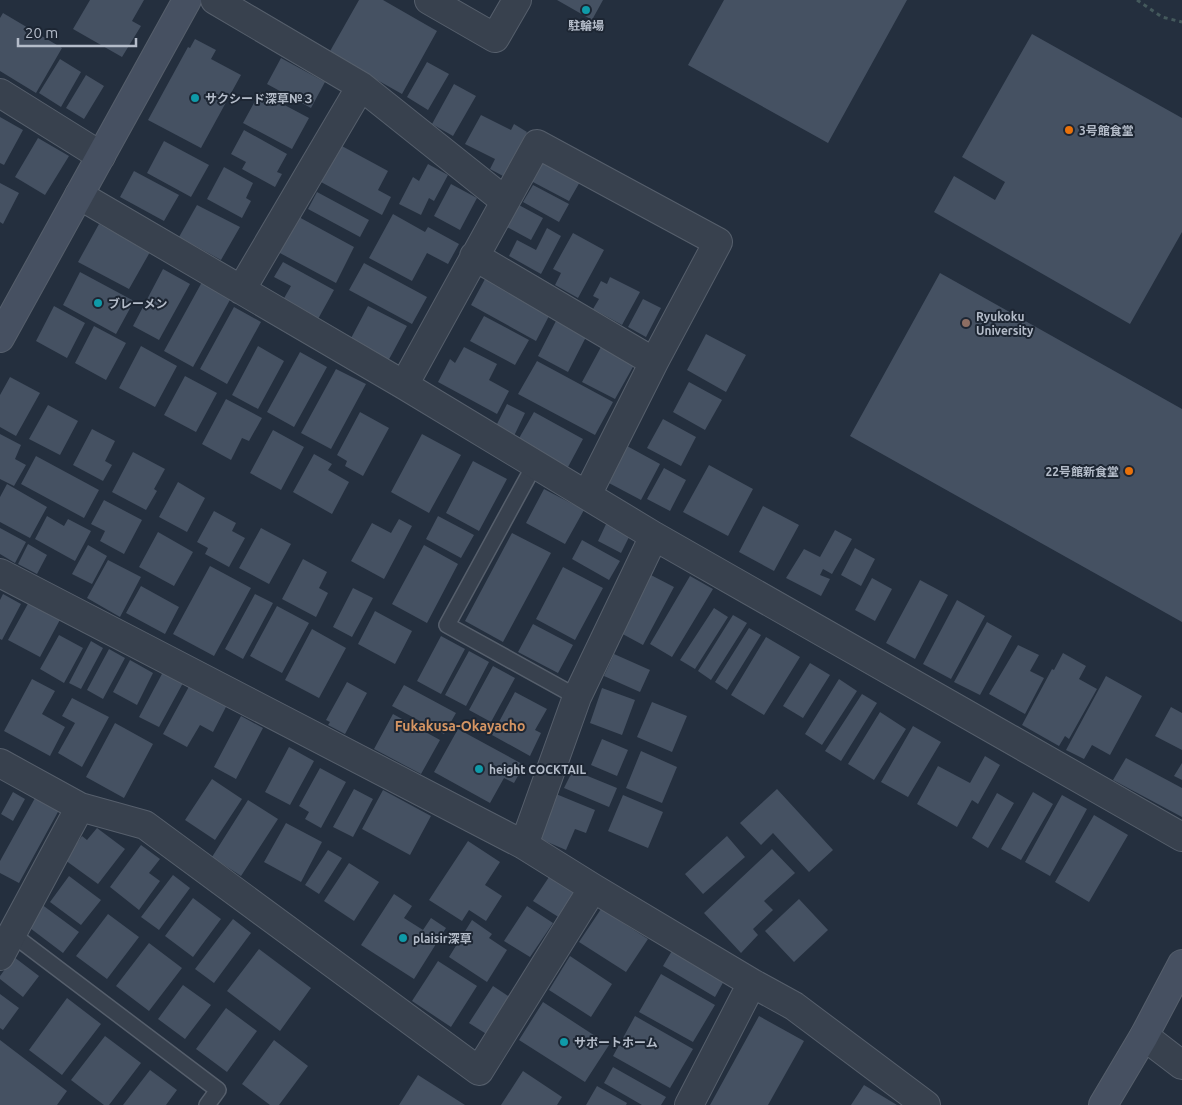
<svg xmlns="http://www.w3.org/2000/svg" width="1182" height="1105" font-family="Ubuntu,'Noto Sans JP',sans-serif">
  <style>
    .building { fill: #455162 }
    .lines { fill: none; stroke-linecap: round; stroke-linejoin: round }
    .lane-casing { stroke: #565f6c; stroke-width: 18 }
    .street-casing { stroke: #565f6c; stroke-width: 30 }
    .secondary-casing { stroke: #565f6c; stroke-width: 30 }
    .path { stroke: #44595c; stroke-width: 3; stroke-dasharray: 4 4; stroke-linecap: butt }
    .lane { stroke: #38414e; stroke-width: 15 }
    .street { stroke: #38414e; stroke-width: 28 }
    .secondary { stroke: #465061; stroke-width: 28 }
    .culture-dot { fill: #0f9aa8; stroke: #1d2633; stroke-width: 2 }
    .food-dot { fill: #e8710a; stroke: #1d2633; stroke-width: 2 }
    .education-dot { fill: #8d6e63; stroke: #1d2633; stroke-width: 2 }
    .labels { text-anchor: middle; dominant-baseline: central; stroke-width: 4; stroke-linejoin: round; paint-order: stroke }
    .poi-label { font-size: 12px; font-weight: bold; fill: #b4bcc9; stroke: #1d2633; text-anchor: start }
    .neighbourhood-label { font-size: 14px; font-weight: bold; fill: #d59563; stroke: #1d2633 }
  </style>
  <rect width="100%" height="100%" fill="#242f3e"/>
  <!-- building -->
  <path class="building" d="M90 0H144L132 21 141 26 122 57 73 29Z
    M359 0H383L437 31 402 94 329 53Z
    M557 0H603L592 20Z
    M724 0H907L828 143 688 65Z
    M3 13 62 48 36 93 0 71V18Z
    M1032 34 1182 118V232L1130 324 934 212 954 176 995 200 1005 182 962 157Z
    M195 39 216 50 211 59 241 75 201 148 148 120 188 47 190 48Z
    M281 58 325 82 311 108 267 84Z
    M60 59 81 72 61 107 39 93Z
    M427 62 449 74 428 110 407 97Z
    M86 75 104 86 84 119 66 108Z
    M454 84 476 96 453 136 432 124Z
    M260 92 309 118 292 149 243 123Z
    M481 115 511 130 514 124 527 132 503 176 490 169 495 159 465 144Z
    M0 117 23 130 4 165 0 163Z
    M244 130 287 154 277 172 282 174 275 187 242 169 246 162 231 154Z
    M38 138 69 156 45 195 15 177Z
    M164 141 209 165 191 197 147 173Z
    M340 145 388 171 378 190 391 197 382 215 321 182Z
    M543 160 581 180 569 201 531 181Z
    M428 164 448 175 434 201 429 198 421 215 399 204 413 177 419 181Z
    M224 167 253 183 246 198 251 201 242 218 207 199Z
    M134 171 179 195 164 221 120 197Z
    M0 183 19 193 3 224 0 222Z
    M451 184 477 198 460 230 434 216Z
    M533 185 569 204 559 222 523 202Z
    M317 192 369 220 360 237 308 209Z
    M517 204 543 218 531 240 505 226Z
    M197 205 240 227 221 260 179 237Z
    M393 214 425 232 428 227 459 244 448 264 427 253 412 281 369 258Z
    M297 216 354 247 336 283 278 252Z
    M99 224 150 252 129 289 78 262Z
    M547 228 561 236 541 274 509 256 517 240 536 250Z
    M573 233 604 250 578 298 555 285 561 273 553 269Z
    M283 262 334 290 318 319 283 300 291 286 274 277Z
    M364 263 427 297 412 324 349 290Z
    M163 269 190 284 159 340 133 326Z
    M80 272 134 301 116 334 63 305Z
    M940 273 1182 409V622L850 436Z
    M610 277 640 292 622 325 593 309 599 299 593 296 601 281 607 284Z
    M485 279 550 314 536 341 471 305Z
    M202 282 231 298 193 367 164 351Z
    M643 299 661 308 646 337 628 327Z
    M54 306 85 323 67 358 36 341Z
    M368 306 407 326 387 363 349 342Z
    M234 307 261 322 227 384 200 369Z
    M484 316 529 340 515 365 470 341Z
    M557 319 587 335 568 372 538 356Z
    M94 326 126 343 106 380 75 363Z
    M706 334 746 355 726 392 687 370Z
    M141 346 177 366 155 407 119 388Z
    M258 346 284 361 258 409 232 395Z
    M464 347 497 364 489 380 509 391 497 414 438 382 450 359 455 363Z
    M601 347 634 365 615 399 582 382Z
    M300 352 327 367 294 427 267 412Z
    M537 361 613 402 595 435 518 394Z
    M336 369 366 384 331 449 301 433Z
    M185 376 217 393 196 432 164 415Z
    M10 377 40 393 16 436 0 427V395Z
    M689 382 722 400 705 430 673 412Z
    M226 399 262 418 249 441 242 438 231 460 202 444Z
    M507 404 525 413 514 436 496 426Z
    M48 405 78 421 60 455 29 439Z
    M360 412 389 428 363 476 345 466 347 461 337 455Z
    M534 412 583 439 568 467 518 440Z
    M663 419 696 437 681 466 647 448Z
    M92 429 115 441 105 461 112 465 103 481 73 465Z
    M273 430 304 447 281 490 250 473Z
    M0 434 21 445 15 459 26 465 14 486 0 479Z
    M422 434 461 455 429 513 391 492Z
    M627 446 660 464 641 500 607 482Z
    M133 452 165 469 154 489 157 491 146 510 112 492Z
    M314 454 332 464 328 470 349 482 332 514 293 492Z
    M36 456 99 490 84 518 21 484Z
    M473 461 507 479 479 531 446 513Z
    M709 465 753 489 728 536 683 512Z
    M664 468 686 480 670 511 647 499Z
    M178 482 205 498 187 532 159 517Z
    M7 484 47 507 30 538 0 522V497Z
    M544 489 584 510 565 544 526 523Z
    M104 500 142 520 124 554 100 541 105 531 91 524Z
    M763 506 799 525 774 571 739 552Z
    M214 511 236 523 232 531 245 538 229 567 205 554 208 548 197 542Z
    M47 516 64 526 68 519 91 531 75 561 35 539Z
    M438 516 474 535 461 558 426 539Z
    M399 519 412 526 384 579 351 561 372 523 391 533Z
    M607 522 630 535 621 553 598 541Z
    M0 528 26 542 15 563 0 554Z
    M261 528 291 544 269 584 239 568Z
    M835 530 852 539 832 574 823 569 820 575 830 579 821 596 786 578 804 549 820 557Z
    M158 532 193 552 174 586 139 567Z
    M512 533 551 553 503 642 465 621Z
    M582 540 620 561 609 580 572 559Z
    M28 544 47 555 37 574 18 564Z
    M88 545 107 556 92 584 72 574Z
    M424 545 458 564 427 623 392 604Z
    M855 548 875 559 861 586 841 575Z
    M303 559 327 572 319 588 328 593 316 617 282 599Z
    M108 560 141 577 120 617 87 598Z
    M210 566 251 588 214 656 173 634Z
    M563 567 603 588 575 640 536 619Z
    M647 573 674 587 643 645 617 631Z
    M690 576 713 589 672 657 650 644Z
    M872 578 892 589 875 621 855 610Z
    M920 580 948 595 915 659 886 643Z
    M141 586 179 607 165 634 126 613Z
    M353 588 373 598 352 637 333 627Z
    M3 594 21 604 2 640 0 639V600Z
    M255 594 273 603 243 659 225 649Z
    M30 600 62 616 40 657 8 640Z
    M957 600 985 616 951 679 923 664Z
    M277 606 309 623 282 673 250 656Z
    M714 608 728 617 695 669 680 660Z
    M375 611 412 631 395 664 358 644Z
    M733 615 747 623 711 680 698 671Z
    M987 622 1012 636 980 695 954 682Z
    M533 624 573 645 558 673 518 652Z
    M749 628 761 635 727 690 715 682Z
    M312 629 346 648 319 698 285 680Z
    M59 635 83 648 64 683 40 669Z
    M441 636 465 649 441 694 417 681Z
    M766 637 800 657 764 715 731 695Z
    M91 641 103 648 81 689 69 683Z
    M1018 645 1039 655 1030 671 1044 678 1025 714 989 694Z
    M109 649 125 658 103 699 87 690Z
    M469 651 489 662 466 706 445 695Z
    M1063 653 1086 666 1079 679 1097 689 1069 739 1065 736 1059 746 1022 725 1052 669 1054 670Z
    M614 654 650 670 640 692 604 676Z
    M130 660 153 673 137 705 113 692Z
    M810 663 830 675 803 718 783 706Z
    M493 666 515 678 491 722 469 710Z
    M163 672 183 683 159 727 139 717Z
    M1106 676 1142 696 1110 755 1092 745 1084 759 1066 750Z
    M32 679 55 691 42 714 65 727 50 756 4 731Z
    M839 679 857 691 822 745 805 734Z
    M192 681 228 703 213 732 200 725 187 747 163 734Z
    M347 682 367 693 345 734 328 725 330 722 326 720Z
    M404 685 456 713 444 734 392 706Z
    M602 688 635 700 622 735 590 723Z
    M515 692 547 709 535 730 541 733 530 756 492 735Z
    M862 694 877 703 841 761 825 751Z
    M72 698 109 717 82 767 58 753 75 723 62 716Z
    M652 702 687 716 672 752 637 737Z
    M1171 707 1182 713V750L1155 736Z
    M880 712 906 729 874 780 848 764Z
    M393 714 440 740 421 774 374 749Z
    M241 716 263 728 236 779 214 767Z
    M115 723 153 744 124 798 86 777Z
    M913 726 941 742 908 797 881 782Z
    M458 729 524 765 514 783 504 778 490 803 434 772Z
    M602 739 628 750 617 776 591 765Z
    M289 747 314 761 290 805 265 792Z
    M641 751 677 767 662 803 626 788Z
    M985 756 1000 765 978 804 972 800 957 827 917 804 938 766 970 783Z
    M1126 758 1182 788V817L1113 780Z
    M1182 763V780L1174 776Z
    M320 768 346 782 321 828 305 819 309 812 299 806Z
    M573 770 617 788 609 807 564 788Z
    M212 779 242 799 215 840 185 820Z
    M354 789 373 799 353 837 333 827Z
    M777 789 833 850 809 872 773 833 761 845 740 823Z
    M383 790 431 816 410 855 362 829Z
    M13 792 25 799 13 821 1 814Z
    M1033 792 1053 804 1021 860 1001 849Z
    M997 793 1014 803 988 848 972 838Z
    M556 794 595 810 586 833 575 829 566 850 538 838Z
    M623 795 663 812 648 848 608 831Z
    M1062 795 1087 809 1050 876 1025 862Z
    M35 798 59 810 19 883 0 873V861Z
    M248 800 278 819 241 876 212 857Z
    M1094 815 1128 835 1089 902 1055 882Z
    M286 823 322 842 301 882 264 862Z
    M97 828 125 849 98 884 65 860 82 836 87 840Z
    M727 836 745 857 703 894 685 874Z
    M468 841 500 862 485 885 502 896 486 921 469 910 462 921 429 900Z
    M141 845 160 859 149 873 160 881 139 910 110 887Z
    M772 849 795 873 764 901 773 910 753 929 758 935 741 953 704 913Z
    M328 850 342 858 319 894 305 885Z
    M349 863 379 882 354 921 324 901Z
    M173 875 190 888 159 930 141 917Z
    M69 876 101 900 81 925 50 902Z
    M549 877 576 894 560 918 533 901Z
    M394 894 412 906 404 918 423 930 431 918 446 928 414 979 361 945Z
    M193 898 221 919 193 957 165 936Z
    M799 899 828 930 794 962 765 931Z
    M41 904 79 932 63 953 26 925Z
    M527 906 553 923 530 957 504 941Z
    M601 909 648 939 626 972 579 942Z
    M108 914 139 937 107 979 76 956Z
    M233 919 251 933 214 983 195 969Z
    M472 920 492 934 489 938 507 950 487 982 449 957Z
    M149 943 182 968 149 1011 116 986Z
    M259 949 311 988 280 1031 227 991Z
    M673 949 725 979 715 997 663 966Z
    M570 956 612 984 591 1017 549 990Z
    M14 957 39 976 23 997 0 979V976Z
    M438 961 477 986 451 1027 412 1001Z
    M661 974 715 1005 693 1042 639 1012Z
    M183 985 211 1005 185 1039 158 1019Z
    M493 986 511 998 488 1035 469 1023Z
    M0 994 19 1008 3 1030 0 1028Z
    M67 998 101 1024 62 1075 29 1050Z
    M543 1002 609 1045 585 1082 519 1040Z
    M226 1008 257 1031 227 1072 196 1049Z
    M635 1016 693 1049 670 1088 613 1056Z
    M759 1016 804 1041 768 1105H710Z
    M105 1036 141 1063 109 1105H104L71 1080Z
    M0 1040 67 1091 57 1105H0Z
    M274 1040 308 1066 279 1105H270L242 1084Z
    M613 1067 666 1097 661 1105H642L604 1083Z
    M150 1070 177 1090 166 1105H123Z
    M523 1071 562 1097 557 1105H501Z
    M418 1075 465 1105H399Z
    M864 1085 897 1105H851Z
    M597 1086 627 1103 626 1105H586Z"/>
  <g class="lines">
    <!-- lane casing -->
    <g class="lane-casing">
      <path id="lane" d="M535 464 447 625 577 697
        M12 934 218 1090 207 1105"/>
    </g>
    <!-- street casing -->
    <g class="street-casing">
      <path id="street" d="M215 0 361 86 505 201
        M429 0 495 38 517 0
        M0 93 101 156
        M79 195 404 385 654 536 1182 837
        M474 256 654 362
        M241 290 361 86
        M404 385 537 144 718 242 654 362 587 495
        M0 573 524 845 593 888 752 983 794 1006 926 1105
        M0 763 80 807 145 825 479 1071 593 888
        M524 845 577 697 654 536
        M0 956 80 807
        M1144 1036 1182 1065
        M689 1105 752 983"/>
    </g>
    <!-- secondary casing -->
    <g class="secondary-casing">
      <path id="secondary" d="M0 338 187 0
        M1103 1105 1144 1036 1182 964"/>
    </g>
    <!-- path -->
    <path class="path" d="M1137 0 1162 17 1182 22"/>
    <!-- lane -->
    <use href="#lane" class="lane"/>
    <!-- street -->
    <use href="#street" class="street"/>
    <!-- secondary -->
    <use href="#secondary" class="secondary"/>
  </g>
  <!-- markers -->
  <g class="culture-dot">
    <circle cx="586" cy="10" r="5"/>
    <circle cx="195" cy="98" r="5"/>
    <circle cx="98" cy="303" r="5"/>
    <circle cx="479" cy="769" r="5"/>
    <circle cx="403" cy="938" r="5"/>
    <circle cx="564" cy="1042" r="5"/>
  </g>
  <g class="food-dot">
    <circle cx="1069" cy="130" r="5"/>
    <circle cx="1129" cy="471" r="5"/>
  </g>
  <circle class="education-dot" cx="966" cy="323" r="5"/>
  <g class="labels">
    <!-- poi labels -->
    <g class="poi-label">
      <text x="586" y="25" text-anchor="middle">駐輪場</text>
      <text x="205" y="98">サクシード深草№３</text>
      <text x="1079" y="130">3号館食堂</text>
      <text x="108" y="303">ブレーメン</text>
      <text x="976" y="316">Ryukoku<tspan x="976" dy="14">University</tspan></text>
      <text x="1119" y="471" text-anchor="end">22号館新食堂</text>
      <text x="489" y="769">height COCKTAIL</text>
      <text x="413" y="938">plaisir深草</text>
      <text x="574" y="1042">サポートホーム</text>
    </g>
    <!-- neighbourhood labels -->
    <g class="neighbourhood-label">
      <text x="460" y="726">Fukakusa-Okayacho</text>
    </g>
  </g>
  <!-- scale -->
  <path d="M18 38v8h118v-8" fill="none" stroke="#b4bcc9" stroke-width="2.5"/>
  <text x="25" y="38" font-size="15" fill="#b4bcc9" stroke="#1d2633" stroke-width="4" paint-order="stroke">20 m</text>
</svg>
